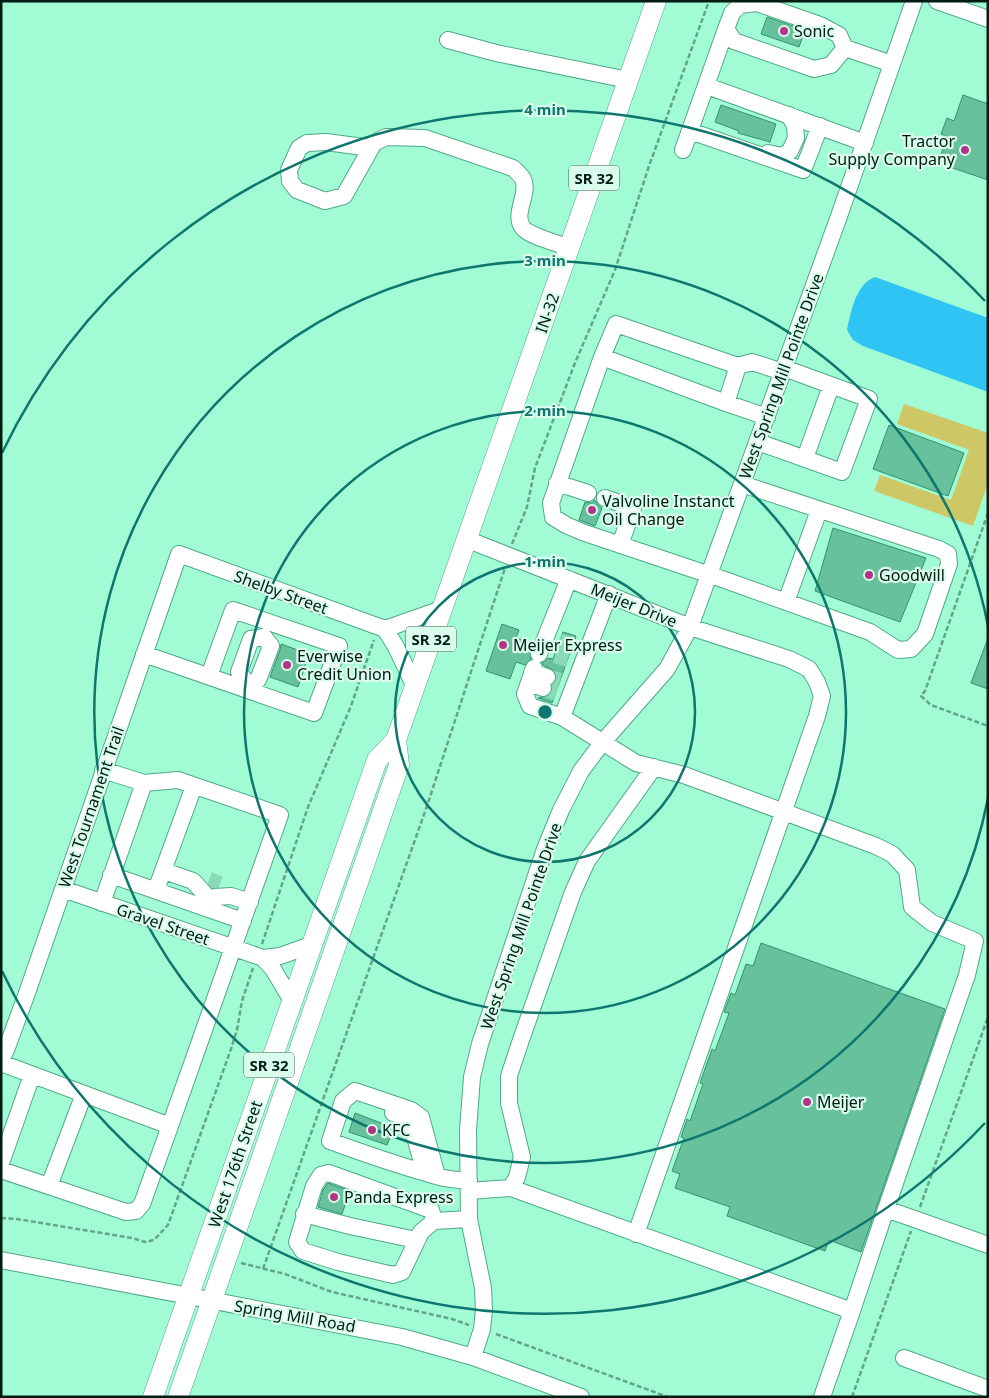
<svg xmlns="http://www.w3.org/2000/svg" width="989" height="1398" font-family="'Noto Sans',sans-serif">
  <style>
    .green { fill: #cec765 }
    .water { fill: #2fc4f4 }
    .building { fill: #67c19d; stroke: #34916f }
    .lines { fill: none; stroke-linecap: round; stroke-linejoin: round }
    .minor-tunnel { stroke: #89dab8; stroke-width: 16; stroke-dasharray: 16 8; stroke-linecap: butt }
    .minor-casing { stroke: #4fa986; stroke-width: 18 }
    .major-casing { stroke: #4fa986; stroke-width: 21 }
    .path { stroke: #63a58a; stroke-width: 2.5; stroke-dasharray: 5 2.5; stroke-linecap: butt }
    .minor { stroke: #fff; stroke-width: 16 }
    .major { stroke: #fff; stroke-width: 20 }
    .ring { fill: none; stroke: #0f766e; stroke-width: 2.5 }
    .poi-dot { fill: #b13485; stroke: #dafcec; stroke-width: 2 }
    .labels { text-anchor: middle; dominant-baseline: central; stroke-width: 4.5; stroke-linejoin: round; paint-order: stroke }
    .shield { fill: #dafcec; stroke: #425f53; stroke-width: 1 }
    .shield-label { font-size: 15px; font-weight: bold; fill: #011c12 }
    .poi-label { font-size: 16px; fill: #011c12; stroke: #dafcec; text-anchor: start }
    .street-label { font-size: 16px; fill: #011c12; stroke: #dafcec }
    .centre { fill: #0f766e; stroke: #dafcec; stroke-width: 2.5 }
    .ring-label { font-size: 15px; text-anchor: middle; font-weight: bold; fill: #0f766e; stroke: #dafcec; stroke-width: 4.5; stroke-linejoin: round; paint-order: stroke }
  </style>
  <rect width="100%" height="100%" fill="#a1fcd5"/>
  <!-- green -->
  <path class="green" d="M904 404 988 433V483L973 526 874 491 880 475 951 500 969 450 897 424Z"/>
  <!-- water -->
  <path class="water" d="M875 277 988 318V392L863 346 853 340 847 330C851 311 856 284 875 277Z"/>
  <!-- building -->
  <path class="building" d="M767 17 805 30 799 47 761 34Z
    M963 95 988 104V180L938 163 947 137 941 134 947 118 954 121Z
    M721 105 776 124 770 142 738 133 739 131 715 122Z
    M889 425 964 453 948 496 873 469Z
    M595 500 598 505 602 508 595 526 579 520 585 502 591 503Z
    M833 528 926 558 900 622 815 591Z
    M502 624 519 630 516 638 523 640 521 648 530 651 531 659 525 665 516 662 510 679 486 671Z
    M563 632 576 636 552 703 538 698 550 695 553 691 552 685 557 680 555 671 543 665 542 663 548 658 553 659Z
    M987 641H988V689L971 683Z
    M281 644 309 654 298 687 270 677 280 650Z
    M761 943 945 1009 861 1252 829 1240 825 1251 727 1216 730 1207 675 1188 680 1174 672 1171 684 1138 681 1137 687 1119 690 1121 703 1084 700 1083 712 1049 715 1051 729 1013 724 1012 731 993 735 995 746 964 753 966Z
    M355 1113 394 1128 387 1145 349 1132Z
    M328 1183 350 1191 342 1214 318 1207 323 1190Z"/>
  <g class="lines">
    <!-- minor-tunnel -->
    <path class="minor-tunnel" d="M559 641 572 647
      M555 655 568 659
      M547 677 560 681
      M543 688 556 693
      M209 880 220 884"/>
    <!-- minor casing -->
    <g class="minor-casing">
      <path id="minor" d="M937 1 988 19
        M448 40 496 53 628 80
        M845 48 831 65 814 69 734 41 726 29 732 13 740 5 757 3 820 25 839 35 845 48 892 64
        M707 86 865 143
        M690 131 803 170 820 126
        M371 148 326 142 307 143 299 148 289 170 290 181 297 190 325 201 344 196 371 148 374 143 386 137 425 138 513 168C516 171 521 175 523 179 530 194 512 214 523 228 531 237 558 243 570 248
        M683 150 726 29
        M768 153 782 156 790 151 796 138 795 126 789 115
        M602 357 726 403
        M738 366 616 324 602 357 551 503 553 517 566 525 582 532 725 580 870 632 898 650 911 649 925 634 949 564 948 554 939 549 742 484
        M767 417 726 403 738 366 752 362 783 372
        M758 442 842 472 869 399 784 368
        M805 458 831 386
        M557 483 588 493
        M605 498 633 508 620 545
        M466 539 690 627 789 659 809 669 817 682 822 696 817 716 636 1234
        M786 602 819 510
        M385 629 442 609
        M264 637 271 646 258 680 247 684 239 672 251 639Z
        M144 654 314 713 339 646 233 610 209 676
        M539 654 569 579
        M534 668 525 694 530 706 562 717 636 763 684 775 876 846 892 854 907 870 912 907 932 923 975 941 967 975 886 1209 852 1311
        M532 672 547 677
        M529 683 543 688
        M562 717 609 594
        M103 770 144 783 178 780 280 815 170 1126
        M164 871 193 881 204 893
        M111 875 243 921
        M63 889 263 958 280 956 311 945
        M156 890 194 786
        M215 897 231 896 250 902
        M102 903 144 783
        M263 958 273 969 292 1001
        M1 1059 6 1050 27 993 179 554 385 629 396 647 415 687
        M1 1063 170 1126 142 1204 136 1211 126 1212 1 1170
        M393 1113C415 1120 414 1138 421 1158L433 1165
        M1 1163 32 1075
        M437 1176 421 1117 411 1110 355 1091 343 1101 330 1141C360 1152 391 1163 423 1172 438 1177 452 1181 469 1180
        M49 1186 84 1094
        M511 1188 517 1177 522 1157 509 1103V1076L522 1037 573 892 587 861 654 767
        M469 1191 511 1188 852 1311 822 1397
        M886 1209 988 1245
        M304 1214 350 1226 416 1240
        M434 1221 431 1210 329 1173 321 1175 314 1186 297 1242 303 1251 338 1262 393 1275 402 1272 421 1232 434 1221 469 1219
        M1 1260 402 1337 473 1357 581 1397
        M473 1357 482 1329 484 1310 483 1288 469 1219 468 1130 472 1077 480 1044 545 849 561 810 581 771 602 743 667 669 690 627 838 219 914 1
        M904 1358 988 1389"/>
    </g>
    <!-- major casing -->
    <g class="major-casing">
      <path id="major" d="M153 1397 377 760 396 740 656 1
        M178 1397 399 765 396 740"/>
    </g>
    <!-- path -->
    <path class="path" d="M988 513 925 691 921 696 931 705 988 726
      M512 544 527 507 535 468 575 363 615 270 649 166 709 1
      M262 944 308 807 351 706 374 640
      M920 1207 988 1017
      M1 1218 17 1219 132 1238 145 1242 154 1240 168 1225 231 1049 237 1030 242 1001 253 968
      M241 1263 285 1274 332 1292 452 1319 469 1325
      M263 1269 427 806 505 568
      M496 1334 668 1397
      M852 1397 911 1231"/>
    <!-- minor -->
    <use href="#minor" class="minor"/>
    <!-- major -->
    <use href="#major" class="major"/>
  </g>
  <!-- distance rings -->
  <g class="ring">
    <circle cx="545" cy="712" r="150"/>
    <circle cx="545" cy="712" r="301"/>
    <path d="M988 798A451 451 0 1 1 988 626"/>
    <path d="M985 1123A602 602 0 0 1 2 971M2 453A602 602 0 0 1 985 301"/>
  </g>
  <!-- markers -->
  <g class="poi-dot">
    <circle cx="784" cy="31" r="5"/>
    <circle cx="965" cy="150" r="5"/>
    <circle cx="592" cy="510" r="5"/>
    <circle cx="869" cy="575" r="5"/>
    <circle cx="503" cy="645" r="5"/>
    <circle cx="287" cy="665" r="5"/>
    <circle cx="807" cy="1102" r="5"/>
    <circle cx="372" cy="1130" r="5"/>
    <circle cx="334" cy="1197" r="5"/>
  </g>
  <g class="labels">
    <!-- shield labels -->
    <g class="shield">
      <rect x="569" y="165.5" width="50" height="25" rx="4"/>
      <rect x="406" y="626.5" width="50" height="25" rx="4"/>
      <rect x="244" y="1052.5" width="50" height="25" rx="4"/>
    </g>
    <g class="shield-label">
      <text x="594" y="178">SR 32</text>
      <text x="431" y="639">SR 32</text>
      <text x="269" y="1065">SR 32</text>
    </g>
    <!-- poi labels -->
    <g class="poi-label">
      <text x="794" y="31">Sonic</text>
      <text x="955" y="141" text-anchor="end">Tractor<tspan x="955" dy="18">Supply Company</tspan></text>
      <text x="602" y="501">Valvoline Instanct<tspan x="602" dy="18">Oil Change</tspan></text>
      <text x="879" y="575">Goodwill</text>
      <text x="513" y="645">Meijer Express</text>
      <text x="297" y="656">Everwise<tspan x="297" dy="18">Credit Union</tspan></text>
      <text x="817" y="1102">Meijer</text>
      <text x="382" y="1130">KFC</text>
      <text x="344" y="1197">Panda Express</text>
    </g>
    <!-- street labels -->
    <g class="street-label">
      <text transform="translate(547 313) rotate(-71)">IN-32</text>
      <text transform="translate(781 376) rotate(-70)">West Spring Mill Pointe Drive</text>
      <text transform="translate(281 592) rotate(20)">Shelby Street</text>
      <text transform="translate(634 605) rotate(22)">Meijer Drive</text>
      <text transform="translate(91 807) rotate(-71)">West Tournament Trail</text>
      <text transform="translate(163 924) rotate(19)">Gravel Street</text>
      <text transform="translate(521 926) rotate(-71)">West Spring Mill Pointe Drive</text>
      <text transform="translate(235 1164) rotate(-71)">West 176th Street</text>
      <text transform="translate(295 1316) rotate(10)">Spring Mill Road</text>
    </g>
  </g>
  <circle cx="545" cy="712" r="8" class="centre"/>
  <g class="ring-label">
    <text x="545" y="115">4 min</text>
    <text x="545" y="266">3 min</text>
    <text x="545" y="416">2 min</text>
    <text x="545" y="567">1 min</text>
  </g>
  <!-- border -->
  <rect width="989" height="1398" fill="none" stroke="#011c12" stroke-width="5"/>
</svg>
